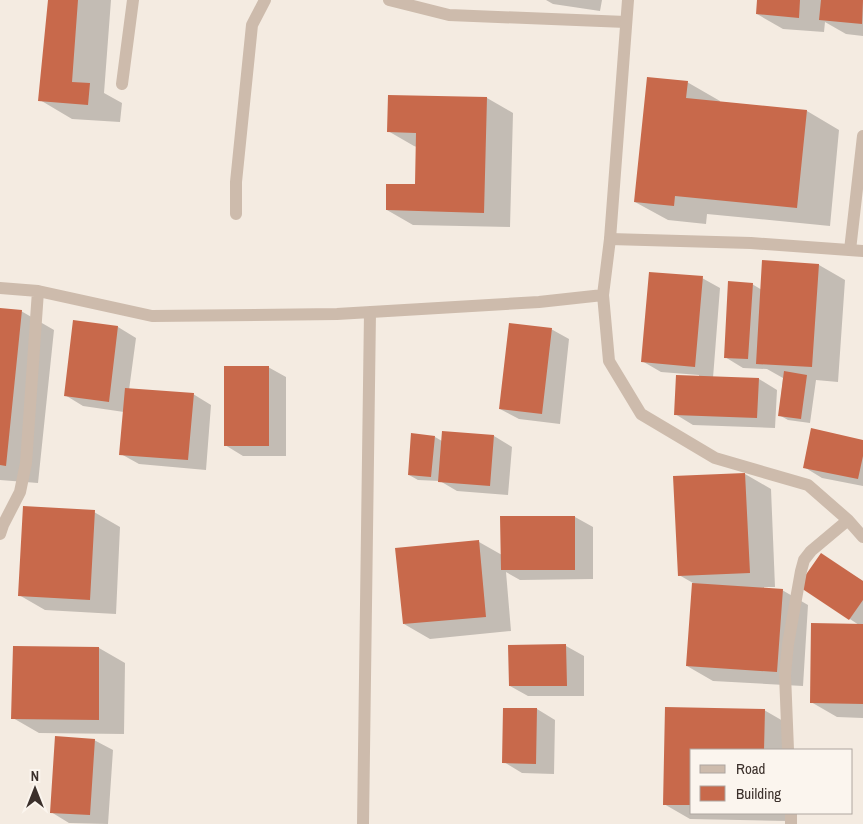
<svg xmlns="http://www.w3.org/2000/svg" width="863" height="824" font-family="'Archivo Narrow',sans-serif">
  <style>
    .shadow { fill: #0003 }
    .building { fill: #c8694b }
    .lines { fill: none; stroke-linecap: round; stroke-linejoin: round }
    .service { stroke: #cdbbac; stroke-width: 12 }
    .minor { stroke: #cdbbac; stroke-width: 12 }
  </style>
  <rect width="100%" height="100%" fill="#f4ebe1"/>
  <!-- shadow -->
  <path class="shadow" d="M50 0H111L104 93 122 103 120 122 72 119 40 100Z
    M546 0H602L600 11 553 4Z
    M758 0H863V36L846 34 825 22 824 32 783 29 757 14Z
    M687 82 720 101V102L807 111 839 130 830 226 707 214 706 224 668 220 635 202Z
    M487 98 513 113 510 227 413 225 387 210 416 186 417 147 414 146 388 131Z
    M764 261 819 265 845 280 838 382 816 380 810 423 788 420 779 415 783 378 767 369 743 368 725 357 752 284 762 290Z
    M702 278 720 288 713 378 759 379 777 390 775 428 693 425 675 414 699 377V375L661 372 642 361Z
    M0 309 21 311 54 330 38 483 0 480Z
    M74 321 118 327 136 338 129 390 193 394 211 405 206 470 139 464 121 454 124 412 83 406 65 395Z
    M551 329 569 339 560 424 519 419 500 409Z
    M268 367 286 377V456H243L225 445Z
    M494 436 512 447 508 495 457 491 440 481 418 480 409 475 435 437 442 441Z
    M863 441V486L822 478 804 467Z
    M745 474 771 489 775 587H764V589L782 590 808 605 803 686 713 681 687 666 693 583 679 575Z
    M94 512 120 527 116 614 45 610 19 595Z
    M575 517 593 527V579L520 580 506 572 511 631 430 639 404 624 479 542 502 555Z
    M821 555 863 581V718L837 717 811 702 859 625 800 586Z
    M566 646 584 656V696H528L510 686Z
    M99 648 125 663 124 734 39 733 13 718Z
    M666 708 764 710 790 725V750H692V813H788V821L690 819 664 804Z
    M505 709H537L555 720 554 774 522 773 504 762Z
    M94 740 113 750 108 824 69 823 51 812Z"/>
  <!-- building -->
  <path class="building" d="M48 0H78L72 82 90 83 88 105 38 101Z
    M757 0H800L799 18 756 14Z
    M821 0H863L862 24 819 20Z
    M647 77 688 81 686 98 807 110 797 208 675 196 674 206 634 202Z
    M388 95 487 97 484 213 386 210V184H415L416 133 387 132Z
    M762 260 819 264 812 367 756 364Z
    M649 272 703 276 695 367 641 362Z
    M728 281 753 283 748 359 724 358Z
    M0 308 22 310 6 466 0 465Z
    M73 320 118 326 109 402 64 396Z
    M509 323 552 328 542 414 499 409Z
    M224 366H269V446H224Z
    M784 371 807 375 801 419 778 416Z
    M676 375 759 378 757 418 674 415Z
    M125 388 194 393 188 460 119 455Z
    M811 428 863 440V456L858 479 803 468Z
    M442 431 494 435 490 486 438 482Z
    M411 433 435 436 431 477 408 475Z
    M745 473 750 573 678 576 673 476Z
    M23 506 95 510 90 600 18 596Z
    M500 516H575V570H501Z
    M479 540 486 617 403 624 395 548Z
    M821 553 863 581V600L849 620 798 586Z
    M692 583 783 589 777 672 686 666Z
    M811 623 863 624V704L810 703Z
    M566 644 567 686H509L508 645Z
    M13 646 99 647V720L11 719Z
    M665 707 765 709 764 750H692V805H663Z
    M503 708H537L536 764 502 763Z
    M55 736 95 739 90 815 50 813Z"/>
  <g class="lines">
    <!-- service -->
    <path class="service" d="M389 0 449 15 626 22
      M236 214V182L252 25 265 0
      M610 239 751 243 863 251"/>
    <!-- minor -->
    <path class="minor" d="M628 0 610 239 603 295 609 361 641 414 715 458 808 485 848 520 863 537
      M122 84 133 0
      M850 250 863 136
      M0 288 38 291 26 463 20 492 3 525 0 534
      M38 291 152 316 337 314 539 302 603 295
      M788 750 785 674 788 644 801 571 804 560 811 551 848 520
      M791 813V824
      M363 824 370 312"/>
  </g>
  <!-- legend -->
  <rect x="690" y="749" width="162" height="65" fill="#fbf5ee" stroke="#aea6a0"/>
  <rect x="700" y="765" width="25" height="8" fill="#cdbbac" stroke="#aea6a0"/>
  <text x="736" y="774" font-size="15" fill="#3b302b">Road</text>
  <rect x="700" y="786" width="25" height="15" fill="#c8694b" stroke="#aea6a0"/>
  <text x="736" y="799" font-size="15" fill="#3b302b">Building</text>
  <!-- north arrow -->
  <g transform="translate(35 789)" stroke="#fbf5ee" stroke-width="4" paint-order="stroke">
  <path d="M0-4L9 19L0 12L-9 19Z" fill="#3b302b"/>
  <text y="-8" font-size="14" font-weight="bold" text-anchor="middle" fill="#3b302b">N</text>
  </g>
</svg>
